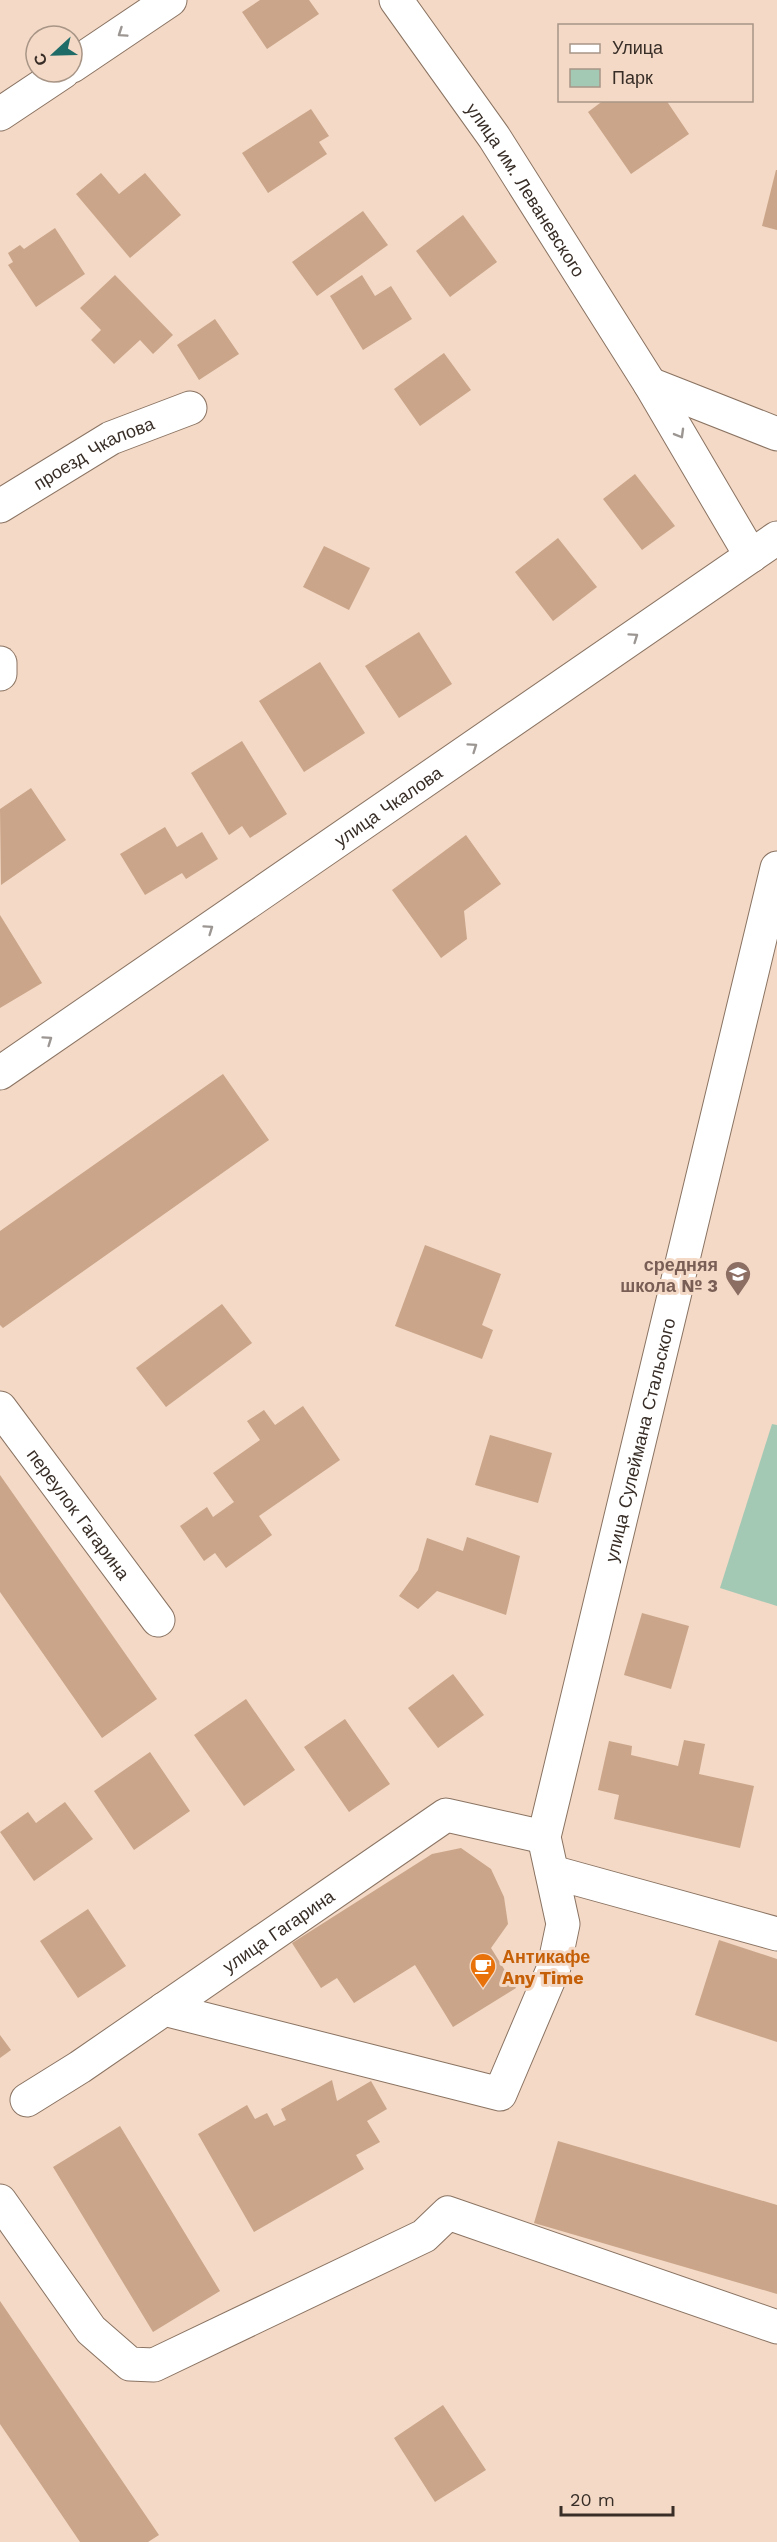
<svg xmlns="http://www.w3.org/2000/svg" width="777" height="2542" font-family="'Work Sans',sans-serif">
  <style>
    .green { fill: #a3c9b5 }
    .building { fill: #caa589 }
    .lines { fill: none; stroke-linecap: round; stroke-linejoin: round }
    .minor-casing { stroke: #8a7362; stroke-width: 35 }
    .minor { stroke: #fff; stroke-width: 33 }
    .oneway { stroke: #9c9693 }
    .labels { text-anchor: middle; dominant-baseline: central; stroke-width: 6; stroke-linejoin: round; paint-order: stroke }
    .street-label { font-size: 18px; fill: #382e27; stroke: #f3d9c6 }
    .education-label { font-size: 18px; font-weight: bold; fill: #785e54; stroke: #f3d9c6; text-anchor: end }
    .food-label { font-size: 18px; font-weight: bold; fill: #c56008; stroke: #f3d9c6; text-anchor: start }
  </style>
  <rect width="100%" height="100%" fill="#f3d9c6"/>
  <!-- green -->
  <path class="green" d="M772 1424 777 1425V1606L720 1588Z"/>
  <!-- building -->
  <path class="building" d="M260 0H309L319 14 267 49 242 12Z
    M604 100H666L689 134 631 174 588 112Z
    M311 109 329 136 319 142 327 154 268 193 242 153Z
    M776 170H777V230L762 226Z
    M101 173 119 194 145 173 181 215 130 258 76 194Z
    M363 211 388 245 317 296 292 262Z
    M463 215 497 262 450 297 416 251Z
    M55 228 85 274 36 307 8 265 13 262 8 253 20 245 24 249Z
    M115 275 173 335 153 354 140 340 114 364 91 340 101 330 80 308Z
    M362 275 375 296 391 286 412 319 363 350 330 296Z
    M215 319 239 354 199 380 177 345Z
    M444 353 471 390 420 426 394 389Z
    M635 474 675 526 642 550 603 499Z
    M558 538 597 587 553 621 515 572Z
    M324 546 370 568 349 610 303 587Z
    M419 632 452 684 399 718 365 666Z
    M320 662 365 733 304 772 259 701Z
    M242 741 287 814 250 838 242 826 229 835 191 773Z
    M31 788 66 840 1 885 0 809Z
    M165 827 177 847 202 832 218 859 186 879 182 873 145 895 120 854Z
    M466 835 501 884 464 911 467 939 441 958 392 890Z
    M0 915 42 983 0 1008Z
    M223 1074 269 1140 3 1328 0 1325V1231Z
    M425 1245 501 1274 482 1325 493 1330 482 1359 395 1326Z
    M222 1304 252 1343 166 1407 136 1368Z
    M303 1406 340 1460 259 1516 272 1535 226 1568 215 1553 204 1561 180 1526 207 1507 213 1517 234 1502 213 1473 260 1440 247 1421 264 1410 275 1425Z
    M490 1435 552 1453 538 1503 475 1485Z
    M0 1475 157 1699 102 1738 0 1592Z
    M467 1537 520 1556 506 1615 437 1591 418 1609 399 1596 418 1570 427 1538 463 1551Z
    M642 1613 689 1626 671 1689 624 1675Z
    M453 1674 484 1715 438 1748 408 1708Z
    M246 1699 295 1770 244 1806 194 1735Z
    M345 1719 390 1784 349 1812 304 1747Z
    M684 1740 705 1744 699 1774 754 1786 740 1848 614 1819 619 1795 598 1790 609 1741 632 1746 631 1755 678 1766Z
    M150 1752 190 1811 134 1850 94 1791Z
    M65 1802 93 1839 34 1881 0 1832 28 1812 36 1823Z
    M461 1848 491 1869 504 1897 508 1924 491 1948 516 1988 453 2027 415 1965 354 2003 337 1978 321 1988 292 1943 432 1854Z
    M88 1909 126 1966 78 1998 40 1941Z
    M719 1940 777 1959V2042L695 2015Z
    M0 2035 11 2050 0 2058Z
    M332 2080 337 2101 371 2081 387 2109 367 2121 380 2142 356 2155 364 2169 254 2232 198 2134 247 2105 255 2119 267 2113 274 2126 286 2120 281 2109Z
    M120 2126 220 2291 153 2332 53 2167Z
    M558 2141 777 2205V2294L534 2223Z
    M0 2301 159 2535 148 2542H80L0 2424Z
    M443 2405 486 2470 435 2502 394 2438Z"/>
  <g class="lines">
    <!-- minor casing -->
    <g class="minor-casing">
      <g id="minor">
        <path id="s1" d="M396 0 494 137 650 384 751 556"/>
        <path d="M72 66 170 0"/>
        <path d="M0 114 63 72"/>
        <path d="M650 384 777 434"/>
        <path id="s2" d="M0 506 111 438 190 408"/>
        <path d="M0 663V674"/>
        <path id="s3" d="M0 1073 777 538"/>
        <path id="s4" d="M0 1408 158 1620"/>
        <path d="M552 1872 777 1934"/>
        <path id="s5" d="M164 2009 500 2094 554 1967 563 1924 544 1837 777 868"/>
        <path id="s6" d="M27 2100 80 2067 446 1815 544 1837"/>
        <path d="M0 2201 91 2330 130 2364 154 2365 424 2236 448 2213 777 2327"/>
      </g>
    </g>
    <!-- minor -->
    <use href="#minor" class="minor"/>
  </g>
  <!-- one-way arrows -->
  <defs><path id="oneway-chevron" d="M-2-3.5L2.5 0L-2 3.5" fill="none" stroke-width="1.6" stroke-linecap="round" stroke-linejoin="round" transform="scale(1.5)"/></defs>
  <g class="oneway">
    <use href="#oneway-chevron" transform="translate(122 33) rotate(146)"/>
    <use href="#oneway-chevron" transform="translate(680 434) rotate(60)"/>
    <use href="#oneway-chevron" transform="translate(634 637) rotate(-35)"/>
    <use href="#oneway-chevron" transform="translate(473 747) rotate(-35)"/>
    <use href="#oneway-chevron" transform="translate(209 929) rotate(-35)"/>
    <use href="#oneway-chevron" transform="translate(48 1040) rotate(-35)"/>
  </g>
  <!-- icons -->
  <defs>
    <g id="school-pin" transform="scale(1.35)"><path d="M0 17L-7.5 6A9.5 9.5 0 1 1 7.5 6Z" fill="#8d6e63" stroke="#f3d9c6"/><path d="M0-5L7-2L0 1L-7-2ZM-4 1L0 2.5L4 1V4Q0 6-4 4Z" fill="#fff"/></g>
    <g id="cafe-pin" transform="scale(1.35)"><path d="M0 17L-7.5 6A9.5 9.5 0 1 1 7.5 6Z" fill="#e8710a" stroke="#f3d9c6"/><path d="M-5.5-4.5H6V0H3Q3 3.5 0 3.5H-2.5Q-5.5 3.5-5.5 0ZM3-3.2v2h1.7v-2ZM-6 4.5H4V6H-6Z" fill="#fff"/></g>
  </defs>
  <g fill-rule="evenodd">
    <use href="#school-pin" x="738" y="1274"/>
    <use href="#cafe-pin" x="483" y="1966"/>
  </g>
  <g class="labels">
    <!-- street labels -->
    <g class="street-label">
      <text stroke="none"><textPath href="#s1" startOffset="230">улица им. Леваневского</textPath></text>
      <text stroke="none"><textPath href="#s2" startOffset="108">проезд Чкалова</textPath></text>
      <text stroke="none"><textPath href="#s3" startOffset="471">улица Чкалова</textPath></text>
      <text stroke="none"><textPath href="#s5" startOffset="1026">улица Сулеймана Стальского</textPath></text>
      <text stroke="none"><textPath href="#s4" startOffset="132">переулок Гагарина</textPath></text>
      <text stroke="none"><textPath href="#s6" startOffset="303">улица Гагарина</textPath></text>
    </g>
    <!-- education labels -->
    <g class="education-label">
      <text x="718" y="1264">средняя<tspan x="718" dy="21">школа № 3</tspan></text>
    </g>
    <!-- food labels -->
    <g class="food-label">
      <text x="502" y="1956">Антикафе<tspan x="502" dy="21">Any Time</tspan></text>
    </g>
  </g>
  <!-- legend -->
  <rect x="558" y="24" width="195" height="78" fill="#f3d9c6" stroke="#a89586" stroke-width="1.5"/>
  <rect x="570" y="44" width="30" height="9" fill="#ffffff" stroke="#a89586" stroke-width="1.5"/>
  <text x="612" y="54" font-size="18" fill="#382e27">Улица</text>
  <rect x="570" y="69" width="30" height="18" fill="#a3c9b5" stroke="#a89586" stroke-width="1.5"/>
  <text x="612" y="84" font-size="18" fill="#382e27">Парк</text>
  <!-- north arrow -->
  <g transform="translate(54 54) rotate(248)"><circle r="28" fill="#f3d9c6" stroke="#a89586" stroke-width="1.5"/>
  <path d="M0-4.5L10 22L0 15L-10 22Z" fill="#1f6b68"/>
  <text y="-9" font-size="16" font-weight="bold" text-anchor="middle" fill="#382e27">С</text>
  </g>
  <!-- scale -->
  <path d="M561 2506v9h112v-9" fill="none" stroke="#382e27" stroke-width="3"/>
  <text x="570" y="2506" font-size="18" fill="#382e27" stroke="#f3d9c6" stroke-width="4.5" paint-order="stroke">20 m</text>
</svg>
